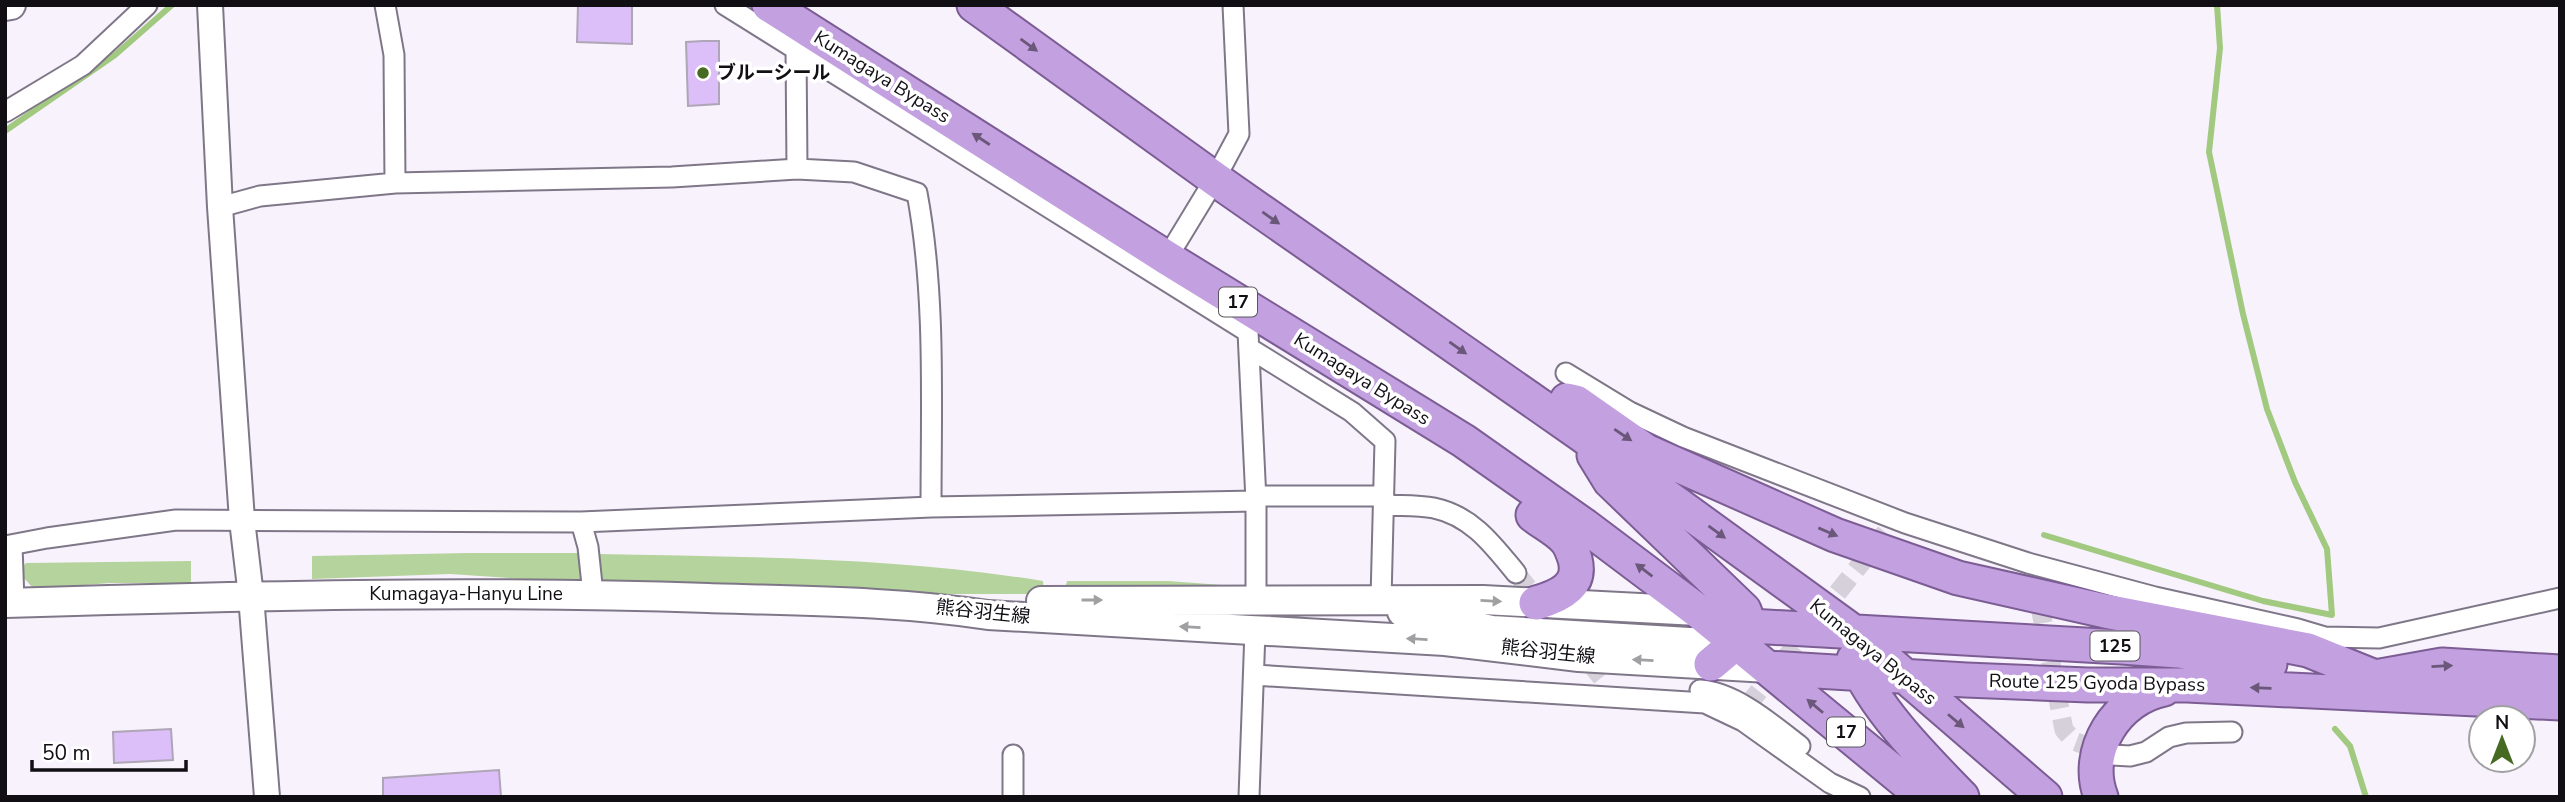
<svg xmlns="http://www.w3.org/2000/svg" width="2565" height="802" font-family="'Nunito Sans','Noto Sans JP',sans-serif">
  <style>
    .green { fill: #b5d39c }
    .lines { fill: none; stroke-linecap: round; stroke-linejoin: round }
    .stream { stroke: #a1c97f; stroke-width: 6 }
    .building { fill: #dcbef8; stroke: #aea5b7; stroke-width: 2 }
    .minor-tunnel { stroke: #d5d0da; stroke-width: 19; stroke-dasharray: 19 10; stroke-linecap: butt }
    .minor-casing { stroke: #7f7788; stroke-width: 23 }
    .tertiary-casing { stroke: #7f7788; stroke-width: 28 }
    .secondary-casing { stroke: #7f7788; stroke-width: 32 }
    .trunk-casing { stroke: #7b5d94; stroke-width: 37 }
    .minor { stroke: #fff; stroke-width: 19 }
    .tertiary { stroke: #fff; stroke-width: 24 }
    .secondary { stroke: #fff; stroke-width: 28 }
    .trunk { stroke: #c3a0e0; stroke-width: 33 }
    .oneway { fill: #6a577a }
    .oneway2 { fill: #a09fa1 }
    .poi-dot { fill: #476a22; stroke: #fff; stroke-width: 2.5 }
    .labels { text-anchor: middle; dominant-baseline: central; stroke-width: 7; stroke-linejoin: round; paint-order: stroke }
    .shield { fill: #fff; stroke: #58565a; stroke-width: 2 }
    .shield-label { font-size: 18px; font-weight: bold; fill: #110e14 }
    .poi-label { font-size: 19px; font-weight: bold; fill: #110e14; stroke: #fff; text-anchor: start }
    .street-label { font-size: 19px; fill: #110e14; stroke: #fff }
  </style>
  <rect width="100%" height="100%" fill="#f8f2fd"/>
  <!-- green -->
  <path class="green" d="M469 553H583L585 580 581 583 450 574 312 579V556Z
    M597 554C746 557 897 557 1043 581L1044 594H928L601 583Z
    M191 561V583H110L34 589 22 576V567L26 563Z
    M1067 581H1168L1249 587 1064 594Z"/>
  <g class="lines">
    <!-- stream -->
    <path class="stream" d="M5 131 115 55 172 5
      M2044 535 2263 601 2332 615 2327 549 2295 482 2267 409 2243 314 2209 152 2220 48 2217 5
      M2335 729 2350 746 2366 797"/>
  </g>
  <!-- building -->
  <path class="building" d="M578 5H632V44L577 42Z
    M703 41H719V104L688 106 686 42Z
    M171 729 173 760 114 763 113 732Z
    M499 770 501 797H383V778Z"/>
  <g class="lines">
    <!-- minor-tunnel -->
    <path class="minor-tunnel" d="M1516 573 1607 684
      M2034 576 2064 730 2074 741 2106 753
      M1747 706 1890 527"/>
    <!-- minor casing -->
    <g class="minor-casing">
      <path id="minor" d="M725 5 1248 332 1256 501V599
        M796 49 797 169
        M5 112 83 65 147 5
        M395 183 672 177 797 169 854 172 917 193C936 294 931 405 931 507
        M220 207 260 196 395 183 394 55 385 5
        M1167 258 1215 179 1239 134 1233 5
        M1249 348 1352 412 1385 441 1381 599
        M1566 373 1630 412 1683 437 1905 523 2028 563 2155 597 2298 629 2325 637 2379 638 2560 598
        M1255 496H1384
        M1384 505C1400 506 1418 505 1434 508 1472 516 1493 545 1516 573
        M581 522 588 547 593 594
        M12 545 14 602
        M5 546 47 538 176 520 581 522 931 507 1256 501
        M1254 675 1705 703 1743 721 1830 783 1860 797
        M1700 690C1735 692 1773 725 1800 746
        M2112 755 2130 756 2146 752 2169 737 2186 733 2232 732
        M1013 797V755
        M1249 797 1255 631"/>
    </g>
    <!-- tertiary casing -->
    <g class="tertiary-casing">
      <path id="tertiary" d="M210 5 220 207 242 520 251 596 267 797"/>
    </g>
    <!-- secondary casing -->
    <g class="secondary-casing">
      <path id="secondary" d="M5 6 11 5
        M1041 601 1483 600 1698 611
        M5 603C240 596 474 590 708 598 802 601 895 601 988 615L1445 641 1579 657 1768 668
        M1402 612 1492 630 1689 642H1748"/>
    </g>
    <!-- trunk casing -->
    <g class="trunk-casing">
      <path id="trunk" d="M769 5 1167 258 1464 441 1585 526 1698 611 1924 797
        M974 5 1215 179 1582 435 1855 633 2045 797
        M1567 400 1576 402 1646 451 1835 535 1958 578 2105 611 2308 650 2375 677
        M1594 455 1610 481 1744 610 1750 626 1749 632 1711 664
        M1533 515C1543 523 1557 530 1565 539 1570 544 1573 553 1575 559 1582 587 1558 597 1536 603
        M1711 615 1750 626 2121 647 2178 651 2270 664
        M1854 659C1874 708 1925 759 1962 797
        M1768 668 1966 680 2088 685H2187L2560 703
        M2375 677 2442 665 2560 672
        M2101 797C2083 751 2117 698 2164 689"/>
    </g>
    <!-- minor -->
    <use href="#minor" class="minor"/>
    <!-- tertiary -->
    <use href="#tertiary" class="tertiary"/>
    <!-- secondary -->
    <use href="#secondary" class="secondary"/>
    <!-- trunk -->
    <use href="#trunk" class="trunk"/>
  </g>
  <!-- one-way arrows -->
  <defs><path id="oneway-solid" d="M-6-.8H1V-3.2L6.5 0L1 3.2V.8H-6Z" transform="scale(1.75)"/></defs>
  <g class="oneway">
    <use href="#oneway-solid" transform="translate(1029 45) rotate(36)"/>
    <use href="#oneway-solid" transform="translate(981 139) rotate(-147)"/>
    <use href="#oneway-solid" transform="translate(1271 218) rotate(35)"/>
    <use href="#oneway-solid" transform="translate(1458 348) rotate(35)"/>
    <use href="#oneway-solid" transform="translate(1623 435) rotate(34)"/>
    <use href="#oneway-solid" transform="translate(1717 532) rotate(36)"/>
    <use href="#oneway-solid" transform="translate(1828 532) rotate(23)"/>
    <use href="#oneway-solid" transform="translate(1644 570) rotate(-143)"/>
    <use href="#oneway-solid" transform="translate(2442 666) rotate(-3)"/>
    <use href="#oneway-solid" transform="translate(2261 688) rotate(-178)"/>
    <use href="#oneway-solid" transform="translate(1815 706) rotate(-140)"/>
    <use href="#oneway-solid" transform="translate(1956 721) rotate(40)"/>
  </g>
  <g class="oneway2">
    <use href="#oneway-solid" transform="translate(1092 600)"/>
    <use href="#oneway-solid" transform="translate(1491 601) rotate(3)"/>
    <use href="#oneway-solid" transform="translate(1190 627) rotate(-177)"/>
    <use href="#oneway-solid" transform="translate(1417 639) rotate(-177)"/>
    <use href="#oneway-solid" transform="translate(1643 660) rotate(-177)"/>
  </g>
  <!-- markers -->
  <circle class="poi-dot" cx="703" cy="73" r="7"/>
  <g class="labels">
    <!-- shield labels -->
    <g class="shield">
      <rect x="1219" y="287.5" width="38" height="29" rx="5"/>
      <rect x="2090.5" y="631.5" width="49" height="29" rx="5"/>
      <rect x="1827" y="717.5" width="38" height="29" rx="5"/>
    </g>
    <g class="shield-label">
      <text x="1238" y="302">17</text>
      <text x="2115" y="646">125</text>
      <text x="1846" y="732">17</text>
    </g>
    <!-- poi labels -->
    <g class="poi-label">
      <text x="717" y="73">ブルーシール</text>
    </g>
    <!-- street labels -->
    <g class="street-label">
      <text transform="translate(882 77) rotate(32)">Kumagaya Bypass</text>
      <text transform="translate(1362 379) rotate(32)">Kumagaya Bypass</text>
      <text x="466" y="594">Kumagaya-Hanyu Line</text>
      <text transform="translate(983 612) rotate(6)">熊谷羽生線</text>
      <text transform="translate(1548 652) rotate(6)">熊谷羽生線</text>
      <text transform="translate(1873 652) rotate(39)">Kumagaya Bypass</text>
      <text transform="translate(2097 683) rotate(1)">Route 125 Gyoda Bypass</text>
    </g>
  </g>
  <!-- border -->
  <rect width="2565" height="802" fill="none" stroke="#110e14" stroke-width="14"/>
  <!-- north arrow -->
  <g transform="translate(2502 739)"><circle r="33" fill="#ffffff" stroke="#a09fa1" stroke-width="2"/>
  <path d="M0-5L12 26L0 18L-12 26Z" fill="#476a22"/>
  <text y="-10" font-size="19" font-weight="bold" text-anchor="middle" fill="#110e14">N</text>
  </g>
  <!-- scale -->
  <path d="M32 760v10h154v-10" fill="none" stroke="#110e14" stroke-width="3.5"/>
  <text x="42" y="760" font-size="21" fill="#110e14" stroke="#ffffff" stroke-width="5" paint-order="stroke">50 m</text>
</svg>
